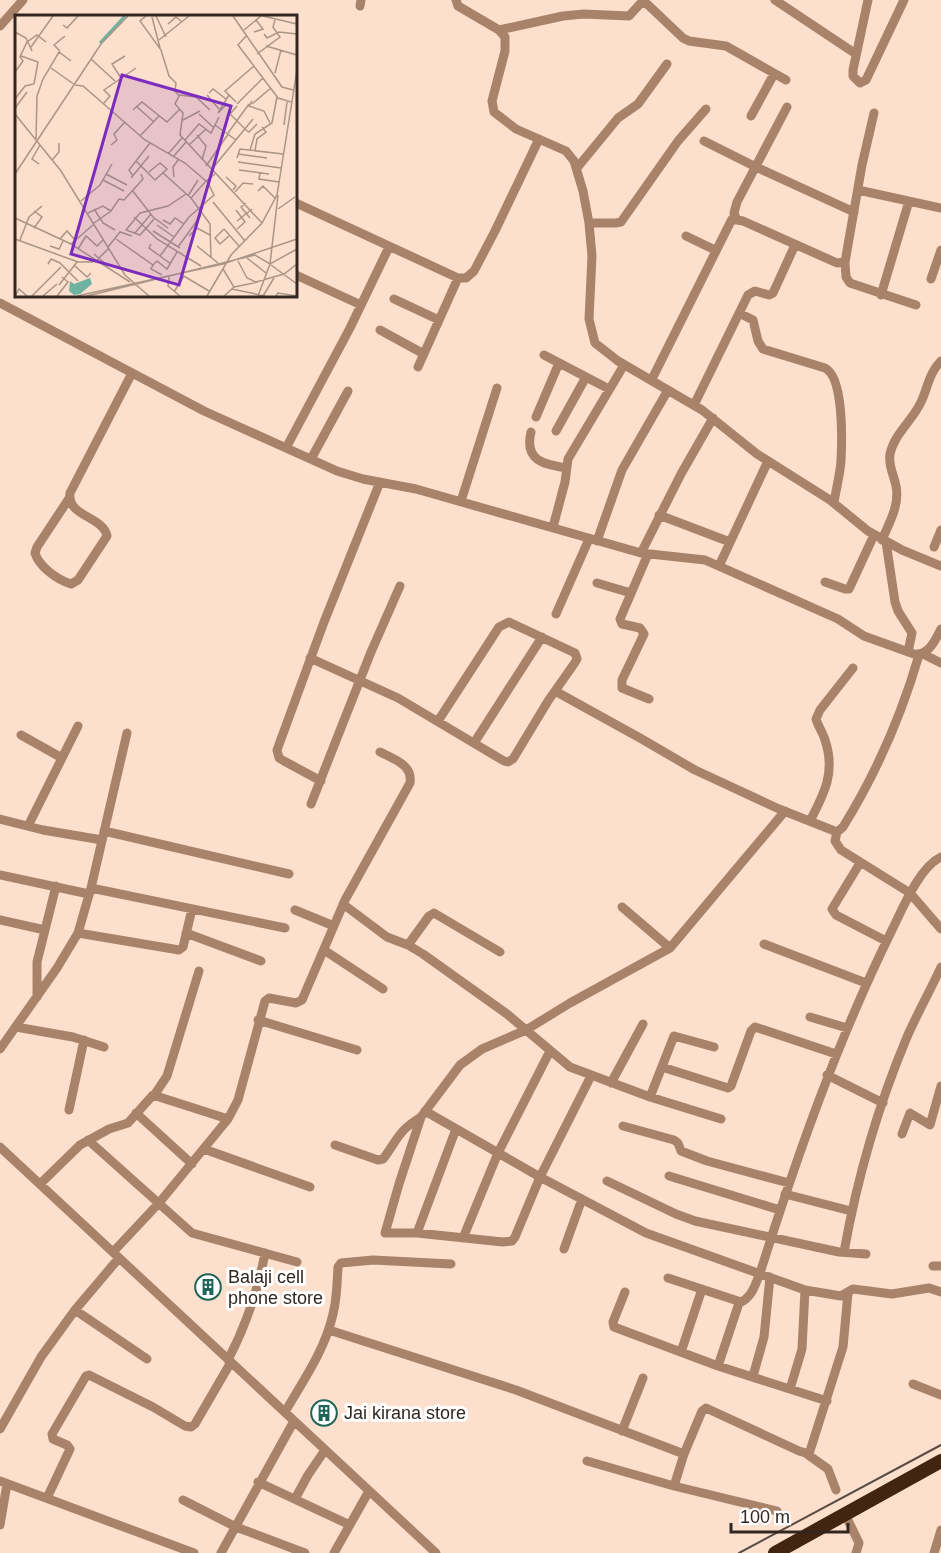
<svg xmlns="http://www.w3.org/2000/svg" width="941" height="1553" font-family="Helvetica,sans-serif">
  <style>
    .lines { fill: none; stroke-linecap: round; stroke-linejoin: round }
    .minor { stroke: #a98369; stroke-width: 9 }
    .highway { stroke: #412510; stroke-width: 14 }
    .rail { stroke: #5a4b42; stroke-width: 2 }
    .labels { text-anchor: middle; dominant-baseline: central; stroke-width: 6; stroke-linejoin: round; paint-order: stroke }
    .poi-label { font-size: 18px; fill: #322720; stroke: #fff; text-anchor: start }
    .inset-river { fill: none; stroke: #6eb3a2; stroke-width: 3 }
    .inset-road { fill: none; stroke: #ab9587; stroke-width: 1.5 }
    .view { fill: #7b2cbf; fill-opacity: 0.15; stroke: #7b2cbf; stroke-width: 3 }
    .inset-edge { fill: none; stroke: #322720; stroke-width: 3 }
  </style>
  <rect width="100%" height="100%" fill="#fcdfcc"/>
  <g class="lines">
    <!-- minor -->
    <path class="minor" d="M456 0 458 6 499 30 505 37V51L492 101 494 112 516 129 566 151 574 161 583 191 589 223 592 256 589 319 595 343 618 361 702 410 757 454 830 500 868 531 902 550 941 566
      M775 0 856 54
      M868 0 853 70V76L860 83 866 80 904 0
      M360 6 361 0
      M0 26 23 0
      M499 30 563 16 584 14 629 16 640 4 646 3 683 38 689 41 726 46 786 80
      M751 116 774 74
      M704 141 756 167 854 212
      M577 168 618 118 638 104 667 64
      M858 190 941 208
      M296 203 458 278H466L474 271 495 231 539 139
      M736 218 734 213 737 202 787 107
      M589 223H616L621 222 678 141 706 109
      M686 236 715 250
      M845 263 846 277 850 283 916 305
      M296 275 361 305
      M931 279 941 250
      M881 295 909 201
      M394 299 439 320
      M0 303 204 411 337 471 363 479 416 489 641 553 705 560 838 619 864 636 914 654C929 656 935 640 941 629
      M739 313 753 320 758 341 763 349 825 368C844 377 842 442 841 461 840 475 836 489 834 503
      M380 330 424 354
      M544 355 609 389
      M418 367 458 278
      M652 379 732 219 743 221 837 263 845 262 862 165 874 113
      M694 405 748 295 755 291 769 295 773 293 795 245
      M536 417 559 363
      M556 431 586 377
      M531 432C524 461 544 464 566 468
      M286 448 350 328 389 247
      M311 459 348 391
      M70 497 37 547 35 553C39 567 58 580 71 584L78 580 107 536C103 516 67 517 70 493L132 373
      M461 501 497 388
      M659 515 730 542
      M553 527 565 482 568 459 624 365
      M882 540C889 523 900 505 896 486 894 475 888 466 890 454 894 434 913 420 921 402 928 387 929 373 941 361
      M597 541 622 470 668 390
      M886 542 895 602 898 611 912 633 908 652
      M934 547 941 530
      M641 553 681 474 713 418
      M648 554 620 619 622 624 640 628 644 634 622 680V688L649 699
      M719 566 768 461
      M825 582 845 589H849L874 535
      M597 583 631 593
      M556 614 589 539
      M923 654 941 663
      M310 658 398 698 504 761 508 762 513 759 548 701 574 664 577 659 575 653 509 622 499 627 438 721
      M555 691 640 738 695 770 779 809 837 832 843 827C877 772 901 717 919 655
      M21 735 62 758
      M474 743 542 637
      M321 781 284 761 279 758 277 750 324 622 380 482
      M311 804 371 652 400 586
      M0 819 43 830 102 840
      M810 821C824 794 836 772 825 740 823 733 818 726 816 719L820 710 853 668
      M28 826 78 726
      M104 831 289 874
      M837 832 835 841 841 850 910 893 941 929
      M860 863 832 909 836 915 886 941
      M0 875 89 894
      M91 888 285 928
      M343 904 387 937 408 945 423 954 507 1014 570 1067 650 1097 721 1119
      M622 907 670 948
      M295 910 334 926
      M0 920 45 930
      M78 933 179 950 183 947 192 909
      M186 933 261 961
      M764 944 866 983
      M408 945 429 916 434 913 500 952
      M324 950 383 989
      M37 997V962L56 886
      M810 1017 847 1028
      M258 1020 357 1050
      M16 1027 73 1037 104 1047
      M0 1049 57 968 78 933 91 888 127 733
      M662 1067 728 1088 731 1086 751 1031 755 1027 836 1054
      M827 1075 883 1103
      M591 1076 540 1177 515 1237 512 1241 503 1242 417 1233H385L399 1184 421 1117 460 1065 482 1049 526 1030 570 1003 670 948 785 811
      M611 1083 643 1024
      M155 1094 167 1076 199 971
      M650 1097 674 1036 714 1047
      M69 1110 84 1040
      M425 1111 540 1177 646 1233 805 1290 841 1296 853 1289 892 1294 929 1288 941 1292
      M136 1113 192 1164
      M623 1126 674 1140 678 1143 681 1151 707 1161 789 1183
      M902 1134 910 1113 930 1125 941 1086
      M88 1140 192 1233 297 1262
      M335 1145 378 1160 383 1159C398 1139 398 1131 421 1117
      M0 1147 436 1553
      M204 1149 310 1187
      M669 1176 780 1210
      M607 1181 676 1214 695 1221 839 1252 866 1254
      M40 1184 80 1145 109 1129 128 1123 153 1095 228 1119
      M785 1194 851 1211
      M417 1233 456 1129
      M463 1238 498 1153 550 1051
      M564 1249 582 1199
      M113 1252 159 1203 228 1119 238 1100 265 1001 269 998 296 1003 302 1000 345 900 410 783C413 765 394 759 380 752
      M844 1252C857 1179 878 1106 907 1037 917 1014 930 991 941 967
      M933 1266H941
      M668 1278 741 1302
      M625 1292 613 1322 614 1327 718 1366 827 1401
      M75 1310 147 1359
      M329 1330 516 1390 684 1454
      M681 1352 702 1289
      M228 1360C246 1325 258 1291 265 1253
      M718 1366 739 1303C752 1298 755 1285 760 1273 797 1156 837 1042 891 932 902 910 919 867 941 857
      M753 1376 764 1337 770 1277
      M913 1384 941 1395
      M790 1389 802 1349 805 1290
      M285 1412C303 1381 325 1350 333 1314 337 1299 337 1283 338 1267L341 1263 373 1260 451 1264
      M0 1429 41 1357 75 1310 119 1258
      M622 1431 643 1378
      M807 1454 828 1469 836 1490
      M587 1461 674 1486
      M0 1481 194 1553
      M258 1482 350 1525
      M47 1498 70 1449 67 1445 53 1439 52 1434 86 1376 89 1375 153 1407 185 1426 191 1427 195 1424 231 1362
      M295 1499 308 1475 325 1450
      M183 1500 236 1527 305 1553
      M777 1511 674 1486 684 1454 702 1411 706 1408 799 1451 809 1454 843 1347 848 1293
      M845 1514 859 1543 856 1553
      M0 1525 7 1484
      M221 1553 294 1421
      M334 1553 369 1491
      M934 1553 941 1530"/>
    <!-- highway -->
    <path class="highway" d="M775 1553 941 1461"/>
    <!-- rail -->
    <path class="rail" d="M739 1553 941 1445"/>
  </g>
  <!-- icons -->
  <defs>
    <g id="building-ring" transform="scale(1.35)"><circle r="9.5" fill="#fff" stroke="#1f6557" stroke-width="1.5"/><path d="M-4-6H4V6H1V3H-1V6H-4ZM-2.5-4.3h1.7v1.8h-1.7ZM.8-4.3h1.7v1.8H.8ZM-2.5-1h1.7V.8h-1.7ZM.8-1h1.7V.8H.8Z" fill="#1f6557"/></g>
  </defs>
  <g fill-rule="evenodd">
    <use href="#building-ring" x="208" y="1287"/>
    <use href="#building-ring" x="324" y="1413"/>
  </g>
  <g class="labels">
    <!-- poi labels -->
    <g class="poi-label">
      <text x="228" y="1277">Balaji cell<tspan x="228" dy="21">phone store</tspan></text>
      <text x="344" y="1413">Jai kirana store</text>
    </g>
  </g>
  <!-- overview -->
  <g transform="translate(15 15)">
    <rect width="282" height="282" fill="#fcdfcc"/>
    <path d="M75 263 77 269 65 279 59 280 54 276 55 266 59 269Z" fill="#6eb3a2"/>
    <path class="inset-river" d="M85 28 110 1"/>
    <path class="inset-road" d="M131 1 125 6 146 35 154 61 161 68 160 76 164 81 160 89 168 98 165 120 247 208M141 1 151 22M218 1 267 72 278 75M248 1 282 9M137 2 145 33M153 9 161 2 167 7M48 10 52 13 63 1M229 15 246 1M0 17 11 23 17 36M239 17 248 14 241 5M249 19 252 23 264 17 282 19M232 20 223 30 263 83 276 87M144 25 174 1M251 31 282 40M16 32 38 1M45 36 39 30 50 21M242 39 265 22 258 12 260 5M76 44 100 66M36 53 60 70M0 57 8 46 5 42 12 27 22 20 31 27M260 58 266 35M106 63 97 49 110 41M60 70 68 71 130 125 170 148 191 166 200 159M194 78 198 74 211 84M164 80 181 82 195 95M192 80 204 94M0 84 10 71 19 69 23 47 6 41M237 86 234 91 249 96 255 108M221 87 210 76 239 51M89 88 95 81 89 75 121 53M212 89 203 98 214 80M222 89 248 63M237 89 256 73M121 91 139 107M222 91 215 99 231 115 234 117 242 109M0 93 12 77M118 95 127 87 152 107 165 94M0 99 46 156 110 260 134 281M184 99 198 112M168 105 185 96M200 110 221 125M269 110 272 87M213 118 234 89M182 120 191 131 187 145M125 121 144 101M21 124 22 81 28 64 44 37 56 46M170 125 184 109 196 118 204 102M96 130 102 125 99 119 110 107M174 130 191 114M235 135 240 119 257 108 262 82M240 136 242 124 251 117 247 112M153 139 167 123M223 139 252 143M158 142 171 127M222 143 225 134 268 139M37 145 44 137V128M121 146 140 165 152 154 145 148 134 157M223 147 266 153M24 149 17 144 25 130M191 151 214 118M197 154 238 104M224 155 254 159M148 158 176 183 191 166M245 158 244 164 264 167M0 159 86 29 113 1M91 159 112 170M118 161 114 155 135 128M159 162 158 152 163 145M211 162 221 171 218 175M116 163 134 141M88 165 109 176M117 175 138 202 153 213M243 176 248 171 260 183M220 177 228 168 238 169M173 181 183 165M176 183 195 209 196 243M66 186 85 170 97 149M198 187 230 226M231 188 226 192 235 203M79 194 88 208 100 215M263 194 280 182M221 195 230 207 222 214M19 196 27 202 19 213M73 198 88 191 96 196M119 202 142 224 186 251M0 203 56 229 115 267M140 203 125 220 111 215 125 198 153 191 171 179M148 205 155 209 160 203 169 209M222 206 237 194M79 208 96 196 104 184 109 185 128 164 126 159M142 210 159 222M209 214 200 223 205 229 214 221M209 214 224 231M138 216 165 233M120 218 136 199M174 221 182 213 195 220M0 224 63 247H78M45 224 52 216 60 225M101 224 138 250M5 225 14 202 27 191M56 229 79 209M136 229 134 233 156 249M35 231 44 234 48 226M182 231 203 248M93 232 105 217 117 221M163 232 186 200M63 234 71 221 82 231 89 224M79 239 93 251M145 241 174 202 199 180 192 166M232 243 251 258M223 246 232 263 241 267 269 259 282 249M80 247 94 233M33 249 36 244 45 248 63 266M59 250 72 262 76 258M256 250 282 269M208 254 219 272 209 281M147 260 136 254 138 250 142 246 152 254 162 237M167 260 194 276M154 262 153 271 165 281M44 270 62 247M219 272 243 267M217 274 250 281M159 277 169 261M0 281 4 274 12 281M17 281 46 252M28 281 42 269M42 281 53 267 47 262M62 281 208 249 282 224M72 281 240 240 255 249 282 234M192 281 216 240 247 208 262 180 282 55M243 281 255 249 263 180M248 281 259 263M261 281 263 278 282 281"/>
    <path class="view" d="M107 60 216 91 164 270 56 239Z"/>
    <rect width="282" height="282" class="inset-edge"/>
  </g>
  <!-- scale -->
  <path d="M731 1523v9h117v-9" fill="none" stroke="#322720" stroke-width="3"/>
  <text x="740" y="1523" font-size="18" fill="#322720" stroke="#ffffff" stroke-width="4.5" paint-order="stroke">100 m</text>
</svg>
